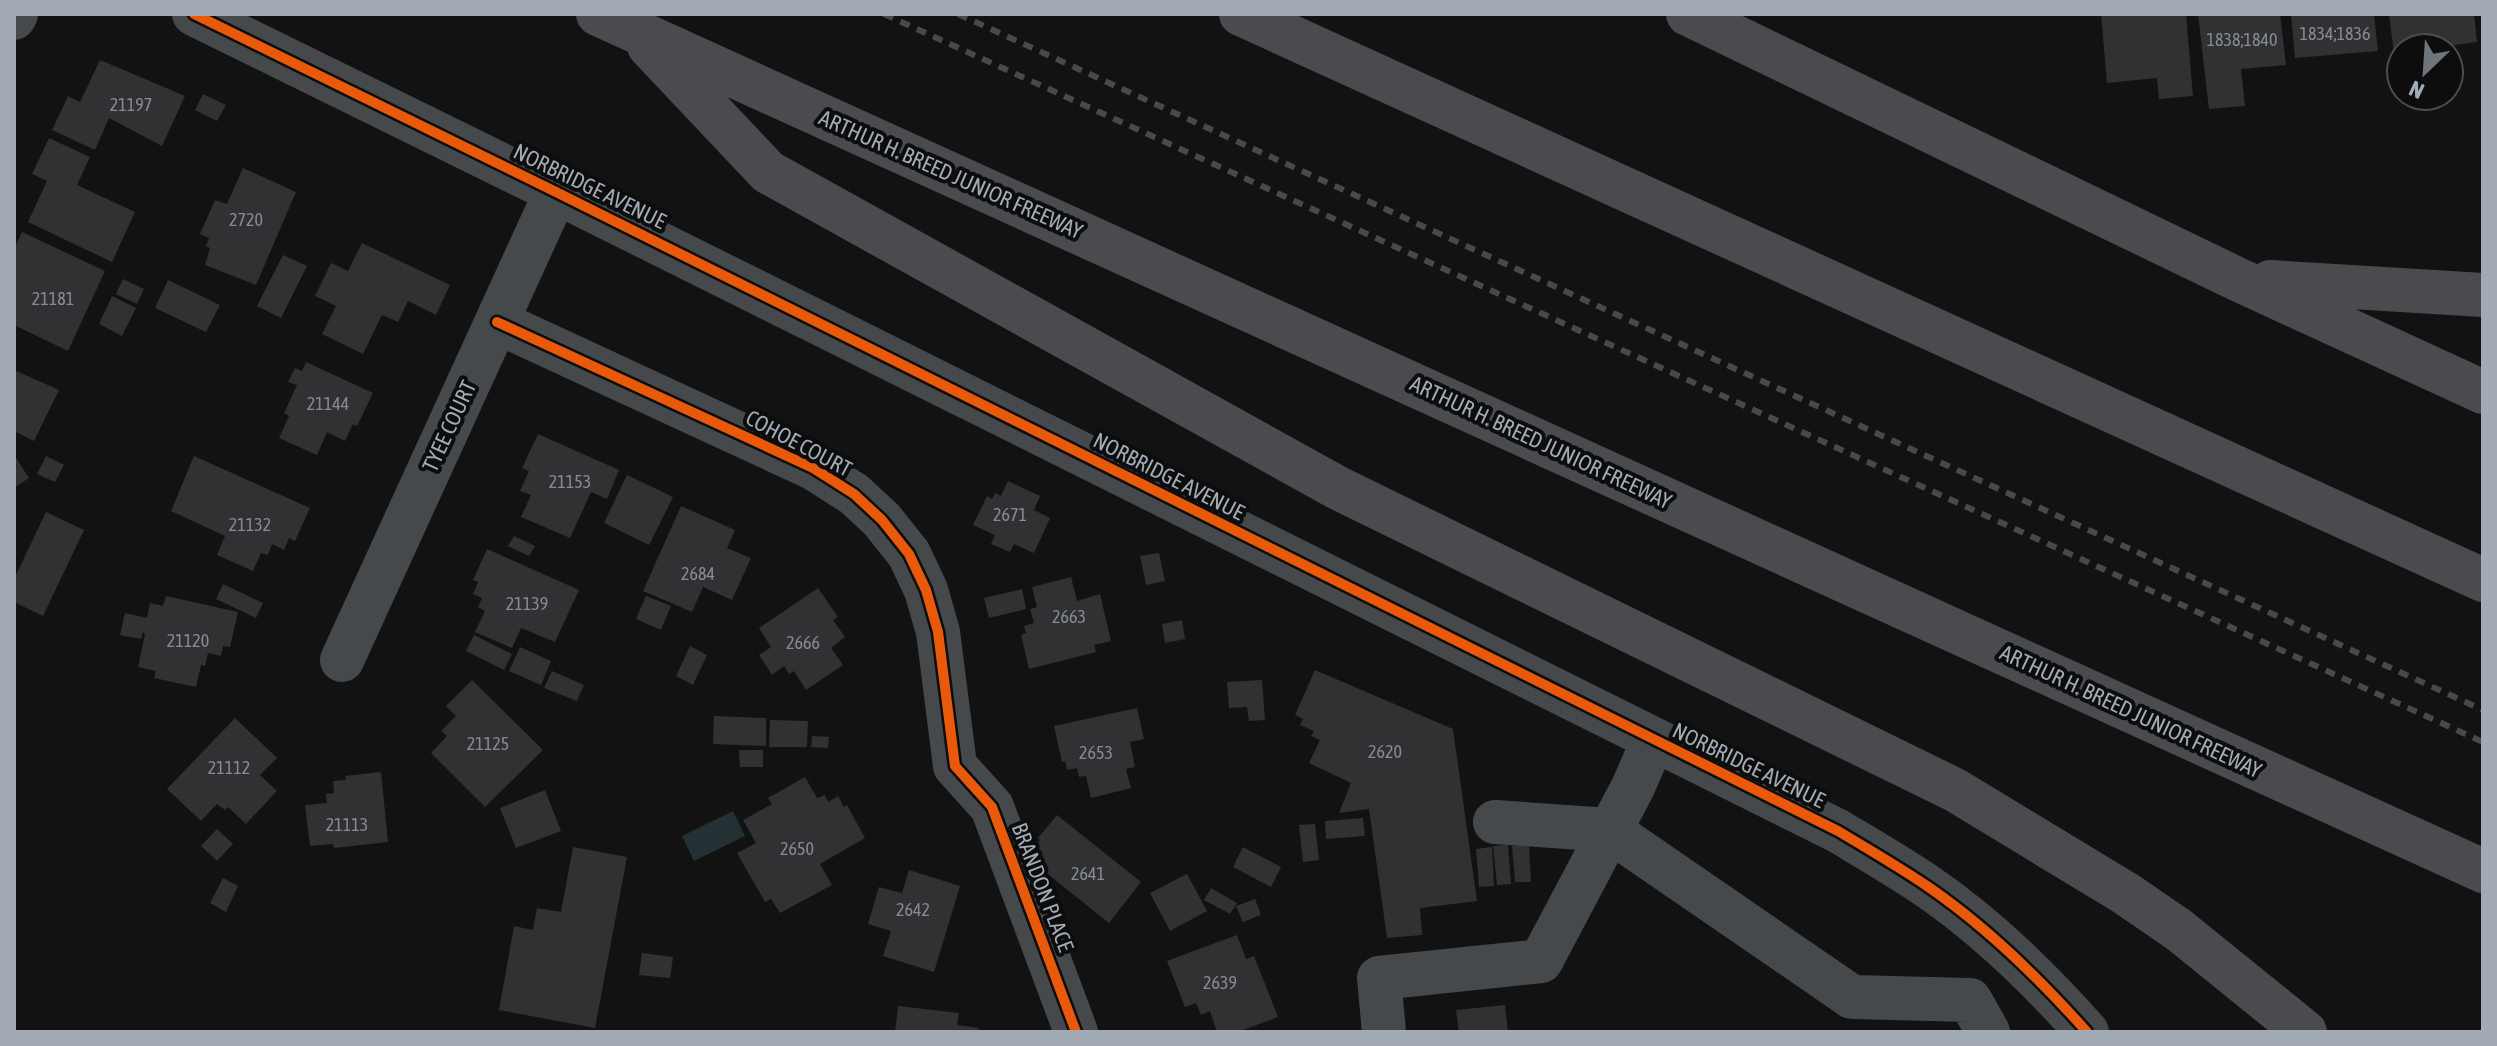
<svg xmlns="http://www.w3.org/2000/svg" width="2497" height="1046" font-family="'Asap Condensed',sans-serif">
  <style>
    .water { fill: #253035 }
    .building { fill: #313134 }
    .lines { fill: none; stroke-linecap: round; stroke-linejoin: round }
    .minor { stroke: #46494c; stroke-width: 44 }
    .highway { stroke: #494b4e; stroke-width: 44 }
    .rail { stroke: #47494c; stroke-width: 6; stroke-dasharray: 10 8; stroke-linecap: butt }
    .cycleway-casing { stroke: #0d0d0e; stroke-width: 15 }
    .cycleway { stroke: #e8590c; stroke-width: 10 }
    .labels { text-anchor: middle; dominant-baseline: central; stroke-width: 8; stroke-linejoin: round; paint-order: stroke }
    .number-label { font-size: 18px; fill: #868c95 }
    .street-label { font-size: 22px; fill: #a2abb5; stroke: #0d0d0e }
  </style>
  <rect width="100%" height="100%" fill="#121213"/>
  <!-- water -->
  <path class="water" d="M733 811 745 836 694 861 682 836Z"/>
  <!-- building -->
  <path class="building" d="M2101 14H2186L2193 96 2159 99 2157 78 2107 83Z
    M2198 14H2280L2286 65 2241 69 2245 106 2209 109Z
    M2291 14H2374L2378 51 2295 58Z
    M2389 14H2474L2477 42 2433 48H2401V61L2395 62Z
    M100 60 185 96 162 146 109 118 95 150 52 130 68 96 80 102Z
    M203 94 226 105 217 121 195 110Z
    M49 138 90 157 77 185 135 212 112 262 28 222 47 181 32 174Z
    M243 168 296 192 256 285 205 265 210 248 206 246 209 238 200 234 215 200 227 204Z
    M22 232 105 271 68 351 14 325V249Z
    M362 243 450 285 436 315 408 301 398 322 382 315 363 354 322 334 336 306 315 296 331 263 348 271Z
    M283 255 307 266 281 318 257 306Z
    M123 279 144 289 137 304 116 294Z
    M168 280 220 305 206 332 155 308Z
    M112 296 136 308 122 336 99 324Z
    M306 362 373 393 357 426 353 424 345 441 327 432 317 455 279 438 289 416 284 413 297 385 288 382 295 368 302 371Z
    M14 370 59 390 34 441 14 431Z
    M538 434 619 470 607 499 591 492 570 538 521 517 531 495 520 491 529 471 522 468Z
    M14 455 29 478 14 488Z
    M46 456 64 465 55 482 37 474Z
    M194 456 310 508 295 541 289 538 284 550 272 544 268 555 261 553 253 571 217 555 225 536 171 511Z
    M627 475 673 497 649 545 604 523Z
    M1008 481 1040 496 1034 510 1050 518 1034 553 1014 544 1010 552 991 544 995 535 973 525 987 496 992 499 995 493 1001 496Z
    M681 506 735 530 727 548 751 558 732 600 703 587 692 612 643 591Z
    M46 512 84 530 43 616 14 602V579Z
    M514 536 535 546 529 556 508 546Z
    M487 549 579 590 555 642 521 628 512 648 475 632 485 611 478 607 482 598 473 594 478 582 473 580Z
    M1159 553 1165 581 1146 585 1140 556Z
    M1071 577 1077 601 1100 594 1111 641 1094 645 1096 652 1029 669 1021 635 1026 633 1024 626 1034 623 1030 609 1037 607 1032 587Z
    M223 584 263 603 256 618 216 599Z
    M818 588 838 617 833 620 845 637 831 648 843 665 806 690 794 671 789 674 784 666 772 675 759 655 771 647 759 628Z
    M1022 589 1026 609 989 618 984 598Z
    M166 596 238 612 230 647 223 646 221 656 208 653 205 666 201 665 196 687 154 678 156 671 138 667 145 634 143 632 141 639 120 635 125 613 147 618 150 603 163 606Z
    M646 596 671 606 661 630 636 619Z
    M1182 620 1185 639 1165 643 1162 624Z
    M474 635 512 654 504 670 466 651Z
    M690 646 707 655 693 685 676 676Z
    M520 647 551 661 541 685 509 671Z
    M1315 670 1453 729 1477 901 1420 908 1422 935 1387 938 1369 809 1339 813 1351 783 1309 763 1320 740 1311 736 1314 731 1300 725 1303 719 1295 715Z
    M552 671 584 685 577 701 544 688Z
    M472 680 543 750 485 807 431 753 447 736 441 731 456 716 446 706Z
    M1262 680 1265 720 1249 721 1247 707 1229 708 1227 682Z
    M1137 708 1144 739 1130 742 1135 767 1126 769 1131 788 1091 798 1086 776 1079 777 1077 768 1067 770 1065 761 1062 762 1054 726Z
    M714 716 766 718V746L713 744Z
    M235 718 277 758 260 775 277 791 246 824 228 807 225 810 217 804 201 821 167 789Z
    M770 720 808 721 807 747H769Z
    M812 736 829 737 828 748 811 747Z
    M739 750H763V767H740Z
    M381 772 388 842 334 848 333 844 310 846 305 805 327 803 326 794 334 793 333 781 346 780 345 776Z
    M805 777 817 798 825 795 828 802 838 796 844 807 847 805 865 838 820 864 832 885 780 913 771 899 765 902 737 853 756 843 743 820 772 804 768 798Z
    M545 790 561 831 516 848 500 808Z
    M1057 815 1141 882 1109 923 1035 864 1041 855 1033 849 1040 840 1038 838Z
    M1363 818 1365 836 1326 839 1325 821Z
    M1315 824 1319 860 1303 862 1299 825Z
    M217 829 233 844 217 861 201 846Z
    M1508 845 1511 884 1497 885 1493 846Z
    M1529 845 1531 882H1515L1512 846Z
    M573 847 627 857 595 1028 499 1010 514 926 533 930 537 908 561 912Z
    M1243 847 1281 867 1271 887 1233 867Z
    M1492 847 1494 886 1479 887 1476 849Z
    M909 870 960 886 934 972 883 956 891 931 868 924 879 887 902 893Z
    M1187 874 1207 911 1170 931 1150 893Z
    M223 878 238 886 226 912 210 903Z
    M1211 888 1237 903 1230 914 1204 900Z
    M1255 899 1261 915 1243 922 1236 906Z
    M1237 935 1246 959 1254 956 1278 1017 1238 1032H1217L1210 1011 1201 1015 1196 1003 1185 1007 1167 961Z
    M642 953 673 957 670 978 639 975Z
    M1505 1005 1508 1032H1459L1456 1010Z
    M898 1006 959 1013 957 1025 979 1028 978 1032H895Z"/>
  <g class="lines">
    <!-- minor -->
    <path class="minor" d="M194 14 556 192 1838 831C1868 849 1899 867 1927 886 1987 927 2039 978 2087 1032
      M14 18 16 14
      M497 322 813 468 854 494 882 520 909 554 926 590 938 632 955 766 992 807 1076 1032
      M342 660 556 192
      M1495 822 1609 830 1852 997 1970 1000 1988 1032
      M1384 1032 1379 978 1541 961 1633 787 1653 741"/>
    <!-- highway -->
    <path class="highway" d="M598 14 2483 871
      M1241 14 2483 580
      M1688 14 2237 279 2483 392
      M649 46 768 172 1338 488 1955 790 2125 893 2179 930 2305 1032
      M2270 282 2483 295"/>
    <!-- rail -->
    <path class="rail" d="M884 14 2483 742
      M958 14 2483 710"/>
    <!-- cycleway casing -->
    <g class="cycleway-casing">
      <path id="cycleway" d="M194 14 556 192 1838 831C1868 849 1899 867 1927 886 1987 927 2039 978 2087 1032
        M497 322 813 468 854 494 882 520 909 554 926 590 938 632 955 766 992 807 1076 1032"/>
    </g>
    <!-- cycleway -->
    <use href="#cycleway" class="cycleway"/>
  </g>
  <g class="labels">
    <!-- number labels -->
    <g class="number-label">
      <text x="2335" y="33">1834;1836</text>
      <text x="2242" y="39">1838;1840</text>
      <text x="131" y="104">21197</text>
      <text x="246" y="219">2720</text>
      <text x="53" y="298">21181</text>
      <text x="328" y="403">21144</text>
      <text x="570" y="481">21153</text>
      <text x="1010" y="514">2671</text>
      <text x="250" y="524">21132</text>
      <text x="698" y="573">2684</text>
      <text x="527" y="603">21139</text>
      <text x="1069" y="616">2663</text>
      <text x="188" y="640">21120</text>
      <text x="803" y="642">2666</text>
      <text x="488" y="743">21125</text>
      <text x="1385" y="751">2620</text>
      <text x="1096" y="752">2653</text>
      <text x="229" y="767">21112</text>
      <text x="347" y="824">21113</text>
      <text x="797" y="848">2650</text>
      <text x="1088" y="873">2641</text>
      <text x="913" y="909">2642</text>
      <text x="1220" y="982">2639</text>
    </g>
    <!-- street labels -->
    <g class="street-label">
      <text transform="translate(951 174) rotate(24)">ARTHUR H. BREED JUNIOR FREEWAY</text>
      <text transform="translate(590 186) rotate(26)">NORBRIDGE AVENUE</text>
      <text transform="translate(449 426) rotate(-65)">TYEE COURT</text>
      <text transform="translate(1541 442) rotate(25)">ARTHUR H. BREED JUNIOR FREEWAY</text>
      <text transform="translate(799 443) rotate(28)">COHOE COURT</text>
      <text transform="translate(1169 476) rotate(27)">NORBRIDGE AVENUE</text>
      <text transform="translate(2131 711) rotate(25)">ARTHUR H. BREED JUNIOR FREEWAY</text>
      <text transform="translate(1749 765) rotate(26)">NORBRIDGE AVENUE</text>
      <text transform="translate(1043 887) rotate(69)">BRANDON PLACE</text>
    </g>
  </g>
  <!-- border -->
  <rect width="2497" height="1046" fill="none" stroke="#a2abb5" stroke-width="32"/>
  <!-- north arrow -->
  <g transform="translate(2425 72) rotate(205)"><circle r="38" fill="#0d0d0e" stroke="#494c51" stroke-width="2"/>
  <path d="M0-6L14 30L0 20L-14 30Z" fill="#70757c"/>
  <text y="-12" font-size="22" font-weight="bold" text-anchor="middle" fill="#a2abb5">N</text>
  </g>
</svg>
